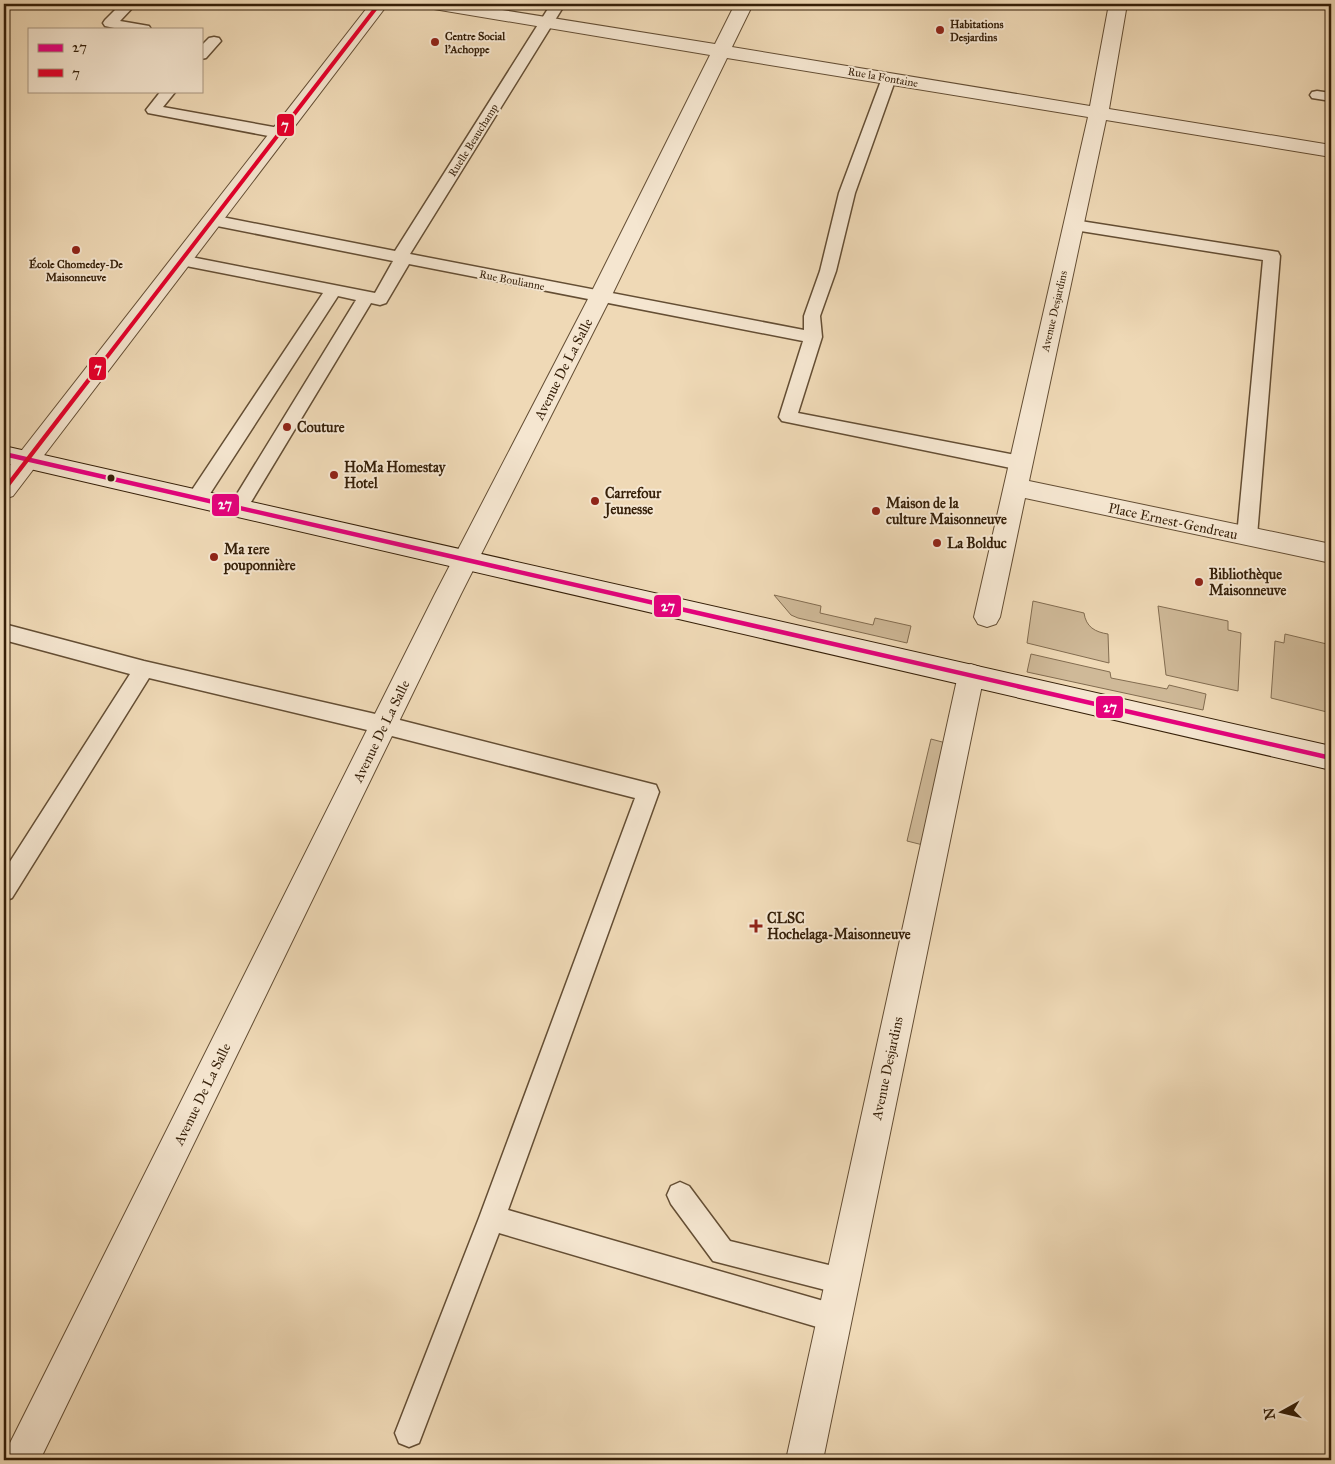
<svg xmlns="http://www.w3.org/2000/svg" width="1335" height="1464" font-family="'IM FELL Great Primer',serif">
<rect width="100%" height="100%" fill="#efd9b6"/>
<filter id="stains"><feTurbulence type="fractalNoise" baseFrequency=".004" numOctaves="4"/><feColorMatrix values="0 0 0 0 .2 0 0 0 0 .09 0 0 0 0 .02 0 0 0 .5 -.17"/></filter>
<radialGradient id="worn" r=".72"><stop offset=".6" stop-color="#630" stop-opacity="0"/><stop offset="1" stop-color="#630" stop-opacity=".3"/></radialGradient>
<!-- green -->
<path fill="#cfb998" stroke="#826c50" d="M774,595L821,606L820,613L873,625L875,618L911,626L907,643L798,618L791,615Z
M1033,601L1084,613C1086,627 1095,632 1108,634L1109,663L1027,643Z
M1158,606L1228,621V630L1241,633L1238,691L1166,675Z
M1285,634L1331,645V713L1271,698L1275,641L1284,643Z
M1031,654L1110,672L1111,678L1167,689L1169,685L1206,694L1203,710L1027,672Z
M931,739L946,743L923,845L907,841Z"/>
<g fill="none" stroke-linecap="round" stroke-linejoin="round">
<defs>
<path id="lane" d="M121,4H136L120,21L149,26L151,29H119L105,26L103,23L105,20Z
M551,4H565L410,254L804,330V316L820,271L839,193L882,78L884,75H894L896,78L855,193L836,271L820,316L822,337L798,413L1020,456L1027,458L1029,463L1027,468L1020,470L782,421L779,417L803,341L409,264L386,303L380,305L371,303L245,512L238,514L231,512L229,507L356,300L338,296L204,503L197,505L190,503L188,498L190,493L323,293L181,265L175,264L173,260L175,256L181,255L375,293L393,261L212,225L206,224L204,220L206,216L212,215L395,251Z
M214,37L219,38L221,41L206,58L201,59V46L209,38Z
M161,91H176L163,107L279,128L284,130L287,133L284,136L279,138L148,113L146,110Z
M1317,91L1331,93V101L1312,98L1310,95L1312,92Z
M1074,220L1272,251L1278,252L1280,256L1257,536L1254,541L1247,543L1240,541L1237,536L1263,260L1068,229L1066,225L1068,221Z
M4,624L144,661L384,716L656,785L659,792L508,1210L834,1304L844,1308L848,1318L844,1328L834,1332L499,1233L419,1443L409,1447L399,1443L395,1433L479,1218L635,798L384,734L149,678L12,898L4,901V871L130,674L4,640Z
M680,1182L689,1186L730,1241L841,1268L851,1271L854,1281L851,1291L841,1294L713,1261L671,1204L667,1195L671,1186Z"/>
<path id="street" d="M370,4H388L13,496L4,499V473Z
M425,4H465L715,44L735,4H753L732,47L1090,106L1109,4H1127L1109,109L1331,145V157L1106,120L1029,481L1331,544V563L1025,498L1000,617L996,624L987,627L978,624L974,617L1088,117L727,58L611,297L461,594L40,1460H4L8,1447L435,594L589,297L710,55L428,8Z
M971,664L980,667L984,675L823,1460H786L958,675L962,667Z"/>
<path id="secondary" d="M4,446L1331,746V770L4,463Z"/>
</defs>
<!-- lane casing -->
<use href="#lane" stroke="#644e34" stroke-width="3"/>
<!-- street casing -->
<use href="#street" stroke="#644e34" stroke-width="2"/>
<!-- secondary casing -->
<use href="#secondary" stroke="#351f08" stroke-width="2"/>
<!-- lane -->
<use href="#lane" fill="#f5e6d0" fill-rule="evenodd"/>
<!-- street -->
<use href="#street" fill="#f5e6d0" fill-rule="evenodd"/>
<!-- secondary -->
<use href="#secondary" fill="#f5e6d0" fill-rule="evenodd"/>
<defs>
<path id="bus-1" d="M4,454L1331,758"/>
<path id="bus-2-far1" d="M93,375L379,4"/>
<path id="bus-2" d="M4,490L94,373"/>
</defs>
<!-- bus-1 casing -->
<use href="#bus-1" stroke="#f5e6d0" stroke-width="8"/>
<!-- bus-2-far1 casing -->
<use href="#bus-2-far1" stroke="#f5e6d0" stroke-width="6"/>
<!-- bus-2 casing -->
<use href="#bus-2" stroke="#f5e6d0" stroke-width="8"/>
<!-- bus-1 -->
<use href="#bus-1" stroke="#e5007d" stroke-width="4.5"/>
<!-- bus-2-far1 -->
<use href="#bus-2-far1" stroke="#e4002b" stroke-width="4"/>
<!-- bus-2 -->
<use href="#bus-2" stroke="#e4002b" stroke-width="4.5"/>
</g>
<!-- markers -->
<g fill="#8f2418" stroke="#f5e6d0" stroke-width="2">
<circle cx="940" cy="30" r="5"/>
<circle cx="435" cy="42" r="5"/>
<circle cx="76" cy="250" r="5"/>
<circle cx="287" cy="427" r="5"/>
<circle cx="334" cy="475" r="5"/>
<circle cx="595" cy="501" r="5"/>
<circle cx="876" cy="511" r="5"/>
<circle cx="937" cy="543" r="5"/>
<circle cx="214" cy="557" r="5"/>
<circle cx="1199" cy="582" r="5"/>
<path d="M753.5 918.5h5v5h5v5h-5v5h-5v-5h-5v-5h5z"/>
</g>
<circle fill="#351f08" stroke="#f5e6d0" stroke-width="2" cx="111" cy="478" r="4.5"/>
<g text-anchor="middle" stroke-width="4" stroke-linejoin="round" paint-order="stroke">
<!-- far-poi labels -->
<g font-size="11" font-weight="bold" fill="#351f08" stroke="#f5e6d0" text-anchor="start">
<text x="950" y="28">Habitations<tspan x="950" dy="13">Desjardins</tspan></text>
<text x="445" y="40">Centre Social<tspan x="445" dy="13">l'Achoppe</tspan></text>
<text x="76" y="268" text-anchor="middle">École Chomedey-De<tspan x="76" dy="13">Maisonneuve</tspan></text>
</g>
<!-- far-street labels -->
<g font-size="11" fill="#351f08" stroke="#f5e6d0">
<text transform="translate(883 77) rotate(10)" y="4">Rue la Fontaine</text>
<text transform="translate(473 140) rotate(-58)" y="4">Ruelle Beauchamp</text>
<text transform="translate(512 280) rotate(11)" y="4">Rue Boulianne</text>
<text transform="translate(1054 311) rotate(-77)" y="4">Avenue Desjardins</text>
</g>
<!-- street labels -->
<g font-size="14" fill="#351f08" stroke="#f5e6d0">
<text transform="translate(563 369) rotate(-63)" y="5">Avenue De La Salle</text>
<text transform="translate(1173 521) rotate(12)" y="5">Place Ernest-Gendreau</text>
<text transform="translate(381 731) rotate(-64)" y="5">Avenue De La Salle</text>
<text transform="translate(887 1068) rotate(-78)" y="5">Avenue Desjardins</text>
<text transform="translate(202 1094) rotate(-64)" y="5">Avenue De La Salle</text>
</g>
<!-- poi labels -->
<g font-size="14" font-weight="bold" fill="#351f08" stroke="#f5e6d0" text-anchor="start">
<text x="297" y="432">Couture</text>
<text x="344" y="472">HoMa Homestay<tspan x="344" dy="16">Hotel</tspan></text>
<text x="605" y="498">Carrefour<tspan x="605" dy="16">Jeunesse</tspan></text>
<text x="886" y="508">Maison de la<tspan x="886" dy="16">culture Maisonneuve</tspan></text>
<text x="947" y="548">La Bolduc</text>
<text x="224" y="554">Ma 1ere<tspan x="224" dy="16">pouponnière</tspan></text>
<text x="1209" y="579">Bibliothèque<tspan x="1209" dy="16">Maisonneuve</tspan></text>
<text x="767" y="923">CLSC<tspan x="767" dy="16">Hochelaga-Maisonneuve</tspan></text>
</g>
</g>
<g stroke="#f5e6d0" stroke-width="2">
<rect x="276" y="113" width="19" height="24" rx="5" fill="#e4002b"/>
<rect x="88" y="356" width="19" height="25" rx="5" fill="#e4002b"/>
<rect x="211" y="493" width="29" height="24" rx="5" fill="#e5007d"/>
<rect x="653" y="594" width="29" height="24" rx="5" fill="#e5007d"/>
<rect x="1095" y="695" width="29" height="24" rx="5" fill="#e5007d"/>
</g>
<g font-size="14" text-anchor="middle" font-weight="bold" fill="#fff">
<text x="285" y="130">7</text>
<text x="98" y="373">7</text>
<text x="225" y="509">27</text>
<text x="668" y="611">27</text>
<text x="1110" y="712">27</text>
</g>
<!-- margin -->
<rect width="1335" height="1464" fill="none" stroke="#efd9b6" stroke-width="20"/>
<rect x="5" y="5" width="1325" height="1454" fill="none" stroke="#351f08" stroke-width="2.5"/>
<rect x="10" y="10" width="1315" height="1444" fill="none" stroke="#351f08"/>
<!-- legend -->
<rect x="28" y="28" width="175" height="65" fill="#f5e6d0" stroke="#a89680"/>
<rect x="38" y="44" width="25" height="8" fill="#e5007d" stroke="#a89680"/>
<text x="72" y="52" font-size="15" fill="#351f08">27</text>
<rect x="38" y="69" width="25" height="8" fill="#e4002b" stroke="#a89680"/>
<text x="72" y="78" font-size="15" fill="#351f08">7</text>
<!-- north arrow -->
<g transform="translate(1282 1412) rotate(262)" stroke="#f5e6d0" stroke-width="4" paint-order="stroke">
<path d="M0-4L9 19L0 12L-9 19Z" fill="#351f08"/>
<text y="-8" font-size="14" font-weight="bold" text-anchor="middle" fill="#351f08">N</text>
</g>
<rect width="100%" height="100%" filter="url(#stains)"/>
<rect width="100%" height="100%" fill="url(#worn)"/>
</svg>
